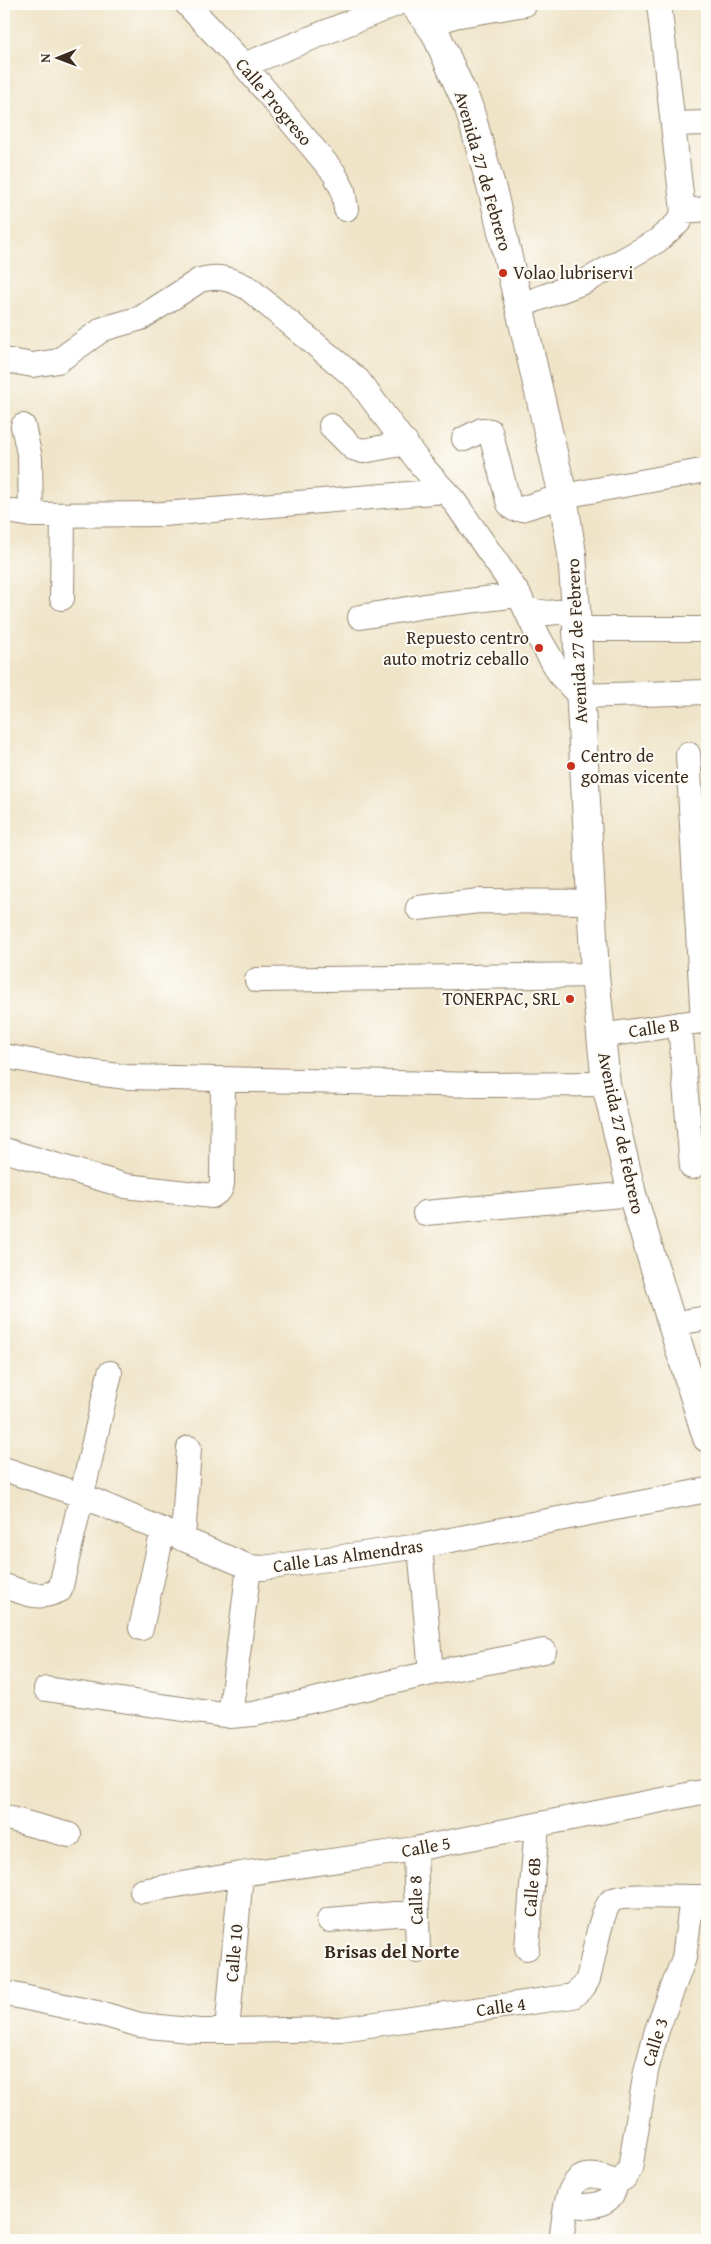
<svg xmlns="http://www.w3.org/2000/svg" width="711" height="2244" font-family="'Gentium Book Plus',serif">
<rect width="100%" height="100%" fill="#fdfcf7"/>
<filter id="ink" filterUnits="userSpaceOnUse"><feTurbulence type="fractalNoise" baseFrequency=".02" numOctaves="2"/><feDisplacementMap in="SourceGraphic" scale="10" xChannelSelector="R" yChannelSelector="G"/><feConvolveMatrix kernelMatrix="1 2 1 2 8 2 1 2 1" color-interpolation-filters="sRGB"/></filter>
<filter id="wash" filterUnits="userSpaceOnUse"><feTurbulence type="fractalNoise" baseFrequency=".0096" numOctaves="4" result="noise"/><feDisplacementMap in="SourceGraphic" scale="20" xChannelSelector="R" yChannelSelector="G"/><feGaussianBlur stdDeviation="1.12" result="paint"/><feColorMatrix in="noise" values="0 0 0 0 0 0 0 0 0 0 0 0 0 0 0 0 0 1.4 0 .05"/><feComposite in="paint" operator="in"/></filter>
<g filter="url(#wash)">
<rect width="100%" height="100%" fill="#efe4c8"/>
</g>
<g filter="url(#ink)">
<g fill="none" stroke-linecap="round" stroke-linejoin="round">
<defs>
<path id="minor" d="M187,4L244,65L334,173L343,190L346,209
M430,25L454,16L525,4
M244,65L396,4
M673,124L707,123
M683,211L707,209
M519,306L586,281L657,241L680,221L683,211L659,4
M4,360L33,365L58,361L103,329L141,318L200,280C218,275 231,279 248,288L358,380L421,465L454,501L519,595L539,638L561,676L580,696L707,692
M23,426L30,458L31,515
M331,426L353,448L363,451L406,443
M464,439L482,430L490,431L509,504L514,509H521L563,496L707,470
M4,510L31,515L163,514L445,491
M62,598L63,515
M527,610L548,613L576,610
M360,617L425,606L519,595
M577,629H707
M688,754L703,1022
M418,908L479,901L593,902
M257,980L595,975
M680,1024L692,1167
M600,1036L695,1022
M4,1056L95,1073L127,1077L481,1085L606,1084
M4,1150L126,1186L212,1196L220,1190L222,1184L223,1081
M425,1213L632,1194
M671,1324L707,1318
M4,1469L83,1496L249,1567L263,1568L420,1546L707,1490
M183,1539L189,1448
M420,1546L431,1673
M4,1586C27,1593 37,1601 60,1590L110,1373
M141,1628L163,1530
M46,1689L230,1716L254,1714L431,1673L544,1651
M230,1716L249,1567
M4,1817L69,1835
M415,1849L418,1951
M142,1891L241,1874L415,1849L707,1791
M329,1920L417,1912
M527,1948L537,1825
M4,1993L106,2015L140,2025L199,2031H227L341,2029L573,1996L584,1986L588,1979C593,1962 600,1912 611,1901C621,1893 690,1898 707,1897
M227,2031L241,1874
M567,2204C580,2207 604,2208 612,2194C614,2191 615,2186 616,2183L624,2178L630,2169L646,2071L657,2030L684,1958L692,1898
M561,2240C567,2204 565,2157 616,2183"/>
<path id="major" d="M414,4L435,32L469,108L494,197L563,496L572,554L576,610L595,975L606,1084L632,1194L707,1438"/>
</defs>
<!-- minor casing -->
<use href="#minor" stroke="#958773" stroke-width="26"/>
<!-- major casing -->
<use href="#major" stroke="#958773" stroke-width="30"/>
<!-- minor -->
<use href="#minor" stroke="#fff" stroke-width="24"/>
<!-- major -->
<use href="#major" stroke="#fff" stroke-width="28"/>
</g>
</g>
<!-- markers -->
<g fill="#c8321e" stroke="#fdfcf7" stroke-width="2">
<circle cx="503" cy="273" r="5"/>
<circle cx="539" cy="648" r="5"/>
<circle cx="571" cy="766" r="5"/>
<circle cx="570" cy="999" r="5"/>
</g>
<g text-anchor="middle" stroke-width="4" stroke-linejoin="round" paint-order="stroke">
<!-- street labels -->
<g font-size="18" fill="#3b2a1e" stroke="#fdfcf7">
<text transform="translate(274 102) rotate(50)" y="6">Calle Progreso</text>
<text transform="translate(483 171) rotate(74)" y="6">Avenida 27 de Febrero</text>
<text transform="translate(577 641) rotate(-93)" y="6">Avenida 27 de Febrero</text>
<text transform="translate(654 1028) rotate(-8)" y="6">Calle B</text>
<text transform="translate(621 1133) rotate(78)" y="6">Avenida 27 de Febrero</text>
<text transform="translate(348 1556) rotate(-8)" y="6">Calle Las Almendras</text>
<text transform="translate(426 1847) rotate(-10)" y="6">Calle 5</text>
<text transform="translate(532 1887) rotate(-85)" y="6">Calle 6B</text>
<text transform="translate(416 1900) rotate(-92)" y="6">Calle 8</text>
<text transform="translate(234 1953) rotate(-85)" y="6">Calle 10</text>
<text transform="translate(501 2007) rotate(-8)" y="6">Calle 4</text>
<text transform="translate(655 2042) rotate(-73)" y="6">Calle 3</text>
</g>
<!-- poi labels -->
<g font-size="18" fill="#3b2a1e" stroke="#fdfcf7" text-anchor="start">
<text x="513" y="279">Volao lubriservi</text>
<text x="529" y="644" text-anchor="end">Repuesto centro<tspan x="529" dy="21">auto motriz ceballo</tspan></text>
<text x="581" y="762">Centro de<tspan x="581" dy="21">gomas vicente</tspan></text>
<text x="560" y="1005" text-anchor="end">TONERPAC, SRL</text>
</g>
<!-- neighbourhood labels -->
<g font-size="19" font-weight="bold" fill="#3b2a1e" stroke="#fdfcf7">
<text x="392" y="1958">Brisas del Norte</text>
</g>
</g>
<!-- margin -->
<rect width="711" height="2244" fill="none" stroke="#fdfcf7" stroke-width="20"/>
<!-- north arrow -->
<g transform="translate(58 58) rotate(269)" stroke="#fdfcf7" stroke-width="4" paint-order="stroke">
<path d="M0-4L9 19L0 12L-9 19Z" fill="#3b2a1e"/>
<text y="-8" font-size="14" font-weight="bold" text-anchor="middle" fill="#3b2a1e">N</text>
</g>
</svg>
